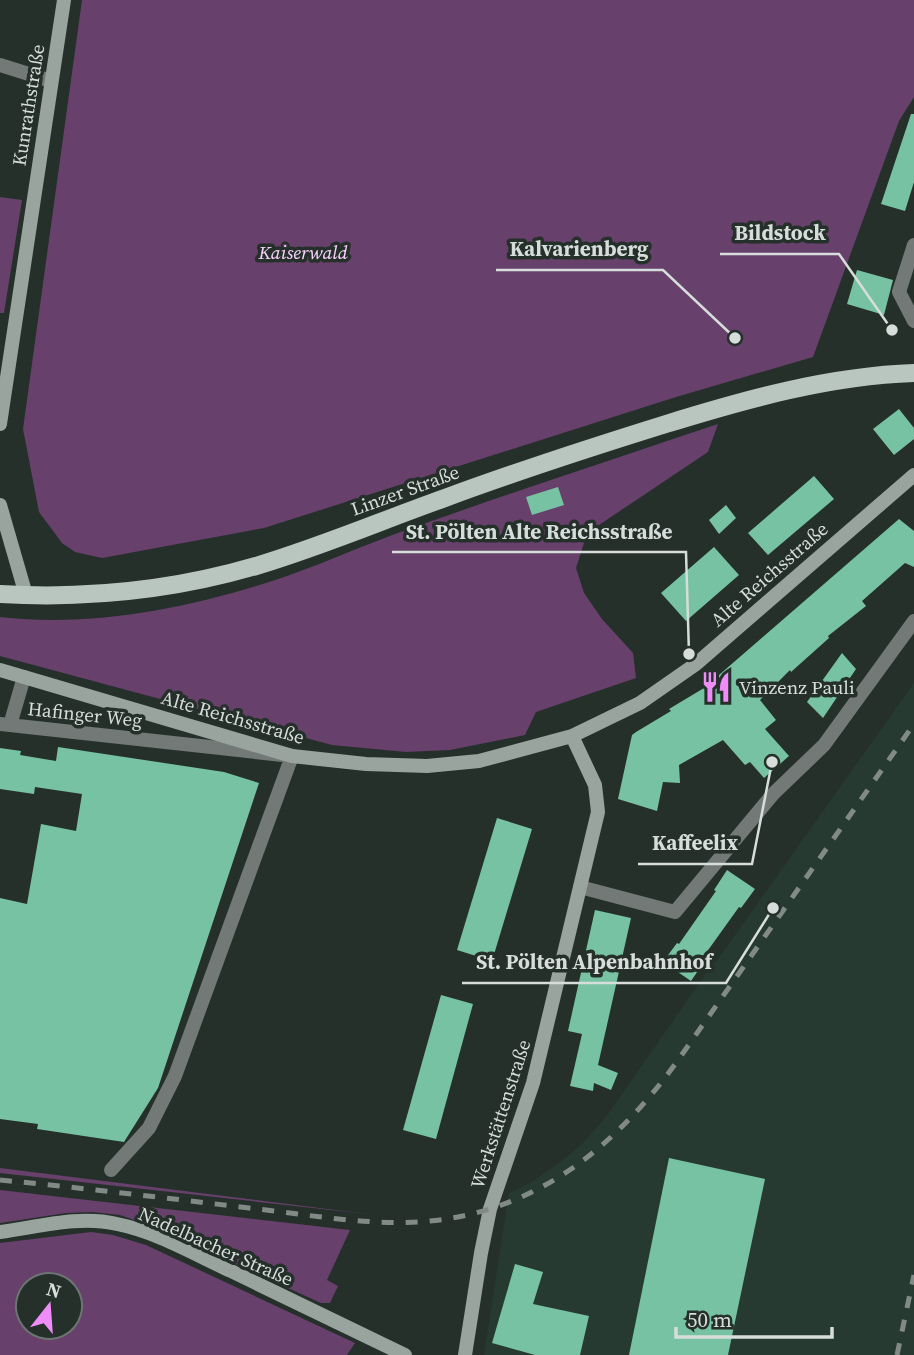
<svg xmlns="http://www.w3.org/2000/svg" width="914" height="1355" font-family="'Source Serif 4',serif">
<rect width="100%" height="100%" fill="#25302b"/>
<!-- built -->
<path fill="#273a31" d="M914,683V1355H484L509,1193L532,1182L563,1160L584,1142L606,1117L714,962H716Z"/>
<!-- green -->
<path fill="#67406b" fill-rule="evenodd" d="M82,0H914V97L899,121L813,357L676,397L264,528L102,558L75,552L62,543L39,512L23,429Z
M0,197L22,200L4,313H0Z
M718,424L708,452L599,525L584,543L576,568L584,593L602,619L633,653L636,678L536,712L525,735L450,750L406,752L332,745L0,656V617C96,628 196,607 287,576C327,562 366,544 406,530C510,493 614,459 718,424Z
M0,1168L367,1214L0,1173Z
M0,1190L350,1230L327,1280L338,1286L330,1303H321L154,1227L120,1215L92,1212L66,1213L0,1223Z
M91,1232L113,1235L146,1245L355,1343L347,1355H0V1243ZM28,1285H70V1327H28Z"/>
<!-- building -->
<path fill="#77c2a3" d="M911,114H914V182L905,211L881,204Z
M857,270L893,280L884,315L847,304Z
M899,409L914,428V439L894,455L873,429Z
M814,476L834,499L768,555L748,533Z
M558,487L564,505L532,515L526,497Z
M726,505L736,518L719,534L709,520Z
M899,519L914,531V567L905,563L862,601L866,606L828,636L829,638L791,672L790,670L760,700L776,720L765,729L789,756L764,778L750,762L745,765L723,740L679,765L680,783L663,782L657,811L618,799L632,735L636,732L671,711L669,709L704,688Z
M714,547L739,575L686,621L661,593Z
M842,653L856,669L823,718L807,702Z
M58,747L224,772L259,783L158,1088L124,1142L37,1129L38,1124L0,1119V898L27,904L41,824L76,831L82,794L35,787L34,794L0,789V748L21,751L20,755L56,761Z
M497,818L532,829L492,961L457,950Z
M727,870L755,889L741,908L739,907L701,960L704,962L691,981L663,962L677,943L679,944L716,891L714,890Z
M595,910L631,918L598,1065L618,1073L611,1090L594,1083L593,1091L570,1086L582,1034L568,1031Z
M441,995L473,1004L436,1139L403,1130Z
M669,1158L765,1179L728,1355H629Z
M515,1264L543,1272L533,1304L589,1316L580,1355H535L492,1343Z"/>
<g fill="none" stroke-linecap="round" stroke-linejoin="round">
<!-- street -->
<path stroke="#737976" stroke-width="14" d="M0,65L51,81
M914,245L899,292L914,321
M0,724L292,756L175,1076L149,1128L111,1170
M10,725L24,677
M580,887L675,912L773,794L824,745L914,621"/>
<!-- secondary -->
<path stroke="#9aa49f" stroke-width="14" d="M0,424L64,0
M0,505L26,595
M0,670L292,756L366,764L427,766L479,761L572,736L640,703L696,664L914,475
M0,1232C39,1227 78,1215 117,1224C157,1232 194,1254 231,1271C289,1299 347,1327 405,1355
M465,1355L481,1253L490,1209L533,1083L598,812L595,785L572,736"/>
<!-- primary -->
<path stroke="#b9c5bf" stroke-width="18" d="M0,594C86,599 174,590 256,566C320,547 383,520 445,498C518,471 592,447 666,424C747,399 829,376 914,373"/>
<!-- rail -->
<path stroke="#818a86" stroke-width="5" stroke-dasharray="12 12" stroke-linecap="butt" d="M0,1180C83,1188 166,1198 249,1208C304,1214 362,1225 418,1222C531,1215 612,1151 676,1063L914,724
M897,1355L914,1275"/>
</g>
<!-- icons -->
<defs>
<symbol id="restaurant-bare" viewBox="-9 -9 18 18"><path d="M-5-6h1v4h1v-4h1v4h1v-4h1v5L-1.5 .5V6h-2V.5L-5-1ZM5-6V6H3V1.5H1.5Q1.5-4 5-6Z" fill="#ee8cf8" stroke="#25302b" stroke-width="2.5" paint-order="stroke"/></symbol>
</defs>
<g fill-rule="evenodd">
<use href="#restaurant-bare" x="694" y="665" width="44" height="44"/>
</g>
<g text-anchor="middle" stroke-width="7" stroke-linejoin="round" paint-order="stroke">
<!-- street labels -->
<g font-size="19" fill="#d6ddda" stroke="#25302b">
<text transform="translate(28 105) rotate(-81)" y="7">Kunrathstraße</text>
<text transform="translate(405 490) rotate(-20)" y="7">Linzer Straße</text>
<text transform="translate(769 574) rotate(-41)" y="7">Alte Reichsstraße</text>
<text transform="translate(85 714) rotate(6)" y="7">Hafinger Weg</text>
<text transform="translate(233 717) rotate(16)" y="7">Alte Reichsstraße</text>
<text transform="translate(500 1114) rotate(-72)" y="7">Werkstättenstraße</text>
<text transform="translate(216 1246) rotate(24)" y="7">Nadelbacher Straße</text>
</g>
<!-- park labels -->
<g font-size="19" font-style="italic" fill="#fad3fd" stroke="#25302b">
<text x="303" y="259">Kaiserwald</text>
</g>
<!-- poi labels -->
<g font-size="19" fill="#d6ddda" stroke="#25302b" text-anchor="start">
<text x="739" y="694">Vinzenz Pauli</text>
</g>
</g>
<!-- callouts -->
<path fill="none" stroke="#d6ddda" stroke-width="2.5" d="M892 330L839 254H720M735 338L663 270H496M689 654L686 552H392M772 762L752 864H638M773 908L726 983H462"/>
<g fill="#d6ddda" stroke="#25302b" stroke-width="2.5">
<circle cx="892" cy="330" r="7"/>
<circle cx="735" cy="338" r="7"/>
<circle cx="689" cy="654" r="7"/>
<circle cx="772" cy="762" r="7"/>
<circle cx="773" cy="908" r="7"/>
</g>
<g font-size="21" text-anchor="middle" font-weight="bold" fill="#d6ddda" stroke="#25302b" stroke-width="7" stroke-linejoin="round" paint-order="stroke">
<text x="780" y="240">Bildstock</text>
<text x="579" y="256">Kalvarienberg</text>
<text x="539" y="539">St. Pölten Alte Reichsstraße</text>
<text x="695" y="850">Kaffeelix</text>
<text x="594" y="969">St. Pölten Alpenbahnhof</text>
</g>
<!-- north arrow -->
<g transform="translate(49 1306) rotate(17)"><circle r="33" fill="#25302b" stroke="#6c7571" stroke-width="2"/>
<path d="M0-5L12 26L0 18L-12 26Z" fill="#ee8cf8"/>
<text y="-10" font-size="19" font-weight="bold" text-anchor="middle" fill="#d6ddda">N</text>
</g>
<!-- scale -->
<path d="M676 1327v10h156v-10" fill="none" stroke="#d6ddda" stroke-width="3.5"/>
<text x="687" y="1327" font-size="21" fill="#d6ddda" stroke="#25302b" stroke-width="5" paint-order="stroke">50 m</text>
</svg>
